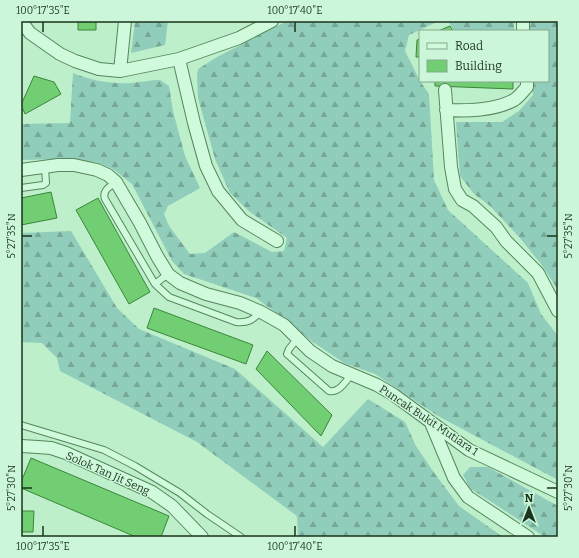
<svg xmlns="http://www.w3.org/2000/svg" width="579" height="558" font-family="Bitter,serif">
<defs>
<pattern id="forest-firs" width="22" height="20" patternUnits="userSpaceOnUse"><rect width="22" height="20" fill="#91cdbb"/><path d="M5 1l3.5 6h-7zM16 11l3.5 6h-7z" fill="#76a797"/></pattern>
</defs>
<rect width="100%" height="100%" fill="#bdefcb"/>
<!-- forest -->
<path fill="url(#forest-firs)" d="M135,21H168L165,45L131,53Z
M287,21H439L409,35L405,51L420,81L429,94L434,180L448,210L528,283L541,314L558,336V480L438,416L375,374L344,363L310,340L287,321L256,298L184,274L172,261L132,184L113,169L96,162L60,159L21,160V124L70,123L73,73C92,81 111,84 132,83C141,82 151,80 160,80L169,86L173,111L185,156L200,188L168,206L164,214L169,226L190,254L205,253L234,232L272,252L284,251L287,238L250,212L230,193L215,159L198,98L197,76L198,69L217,57Z
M448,21H514V31H454Z
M531,21H558V290L541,264L520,238L490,206L474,194L460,176L456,122H502L519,111L533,95L532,81H548V31H529Z
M71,231L117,308L139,329L235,369L323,447L368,399L405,422L416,446L435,474L459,506L503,537H298L297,516L197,442L60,371L57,358L42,343L21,342V233Z
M470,467H488L558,506V537H545L493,503L471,489L463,475Z"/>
<!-- building -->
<path fill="#71ce72" stroke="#3c863b" d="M78,21H96V30H78Z
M450,26L453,31H438Z
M420,39V57H416L417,40Z
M34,76L54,82L61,94L25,114L21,105Z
M435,81H513V89L435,86Z
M51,192L57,218L21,225V198Z
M98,198L150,292L129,304L76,210Z
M154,308L253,345L246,364L147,328Z
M267,351L332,415L321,436L256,369Z
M31,458L169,516L161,537H136L21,488V482Z
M21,511H34L33,532H21Z"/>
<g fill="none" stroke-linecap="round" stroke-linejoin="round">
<defs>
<path id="lane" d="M116,182C109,187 102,191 105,199L155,284L169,297L236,322C249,323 252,320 261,312
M21,188L43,185L46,183L45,167
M155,284L168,274
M298,338L289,349L287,354L329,391C339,393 345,382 351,375
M21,425L104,450L135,466L180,493L207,514L241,537"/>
<path id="street" d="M21,21L30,33L60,54L75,61L99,69L120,71L179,59L239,38L272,21
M523,31V21
M179,59L194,123L206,166L218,191L242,220L277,241
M120,71L125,21
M445,90L451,167L455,189L462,200L473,206L496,227L506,241L538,273L558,311
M446,110C467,111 494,111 514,100C519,97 523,91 527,87V81
M21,170L58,165H74L97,170L108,175L116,182L140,223L157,256L168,274L180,283L206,294L240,303L261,312L284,325L310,351L332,366L377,385L394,395L469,450L558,492
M431,423L454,478L468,497L528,537
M21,446L38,447L51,448L66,453L152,492L172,506L202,537"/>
</defs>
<!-- lane casing -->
<use href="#lane" stroke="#56875c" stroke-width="8"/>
<!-- street casing -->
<use href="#street" stroke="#56875c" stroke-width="14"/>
<!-- lane -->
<use href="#lane" stroke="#d0fadc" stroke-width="6"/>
<!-- street -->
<use href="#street" stroke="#d0fadc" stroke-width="12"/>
</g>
<!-- ticks -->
<path fill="none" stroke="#1b351d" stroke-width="1.5" d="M43,22V32M295,22V32M22,236H32M547,236H557M22,488H32M547,488H557M43,526V536M295,526V536"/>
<g text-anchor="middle" stroke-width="3" stroke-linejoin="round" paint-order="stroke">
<!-- street labels -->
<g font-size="11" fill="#1b351d" stroke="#ccf6d9">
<text transform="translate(429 420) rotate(34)" y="4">Puncak Bukit Mutiara 1</text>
<text transform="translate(108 473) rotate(24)" y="4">Solok Tan Jit Seng</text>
</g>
</g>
<!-- border -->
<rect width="579" height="558" fill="none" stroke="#ccf6d9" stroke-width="44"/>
<!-- legend -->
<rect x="419" y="30" width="130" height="52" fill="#ccf6d9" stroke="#85a98e"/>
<rect x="427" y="43" width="20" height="6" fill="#d0fadc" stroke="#85a98e"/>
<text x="455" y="50" font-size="12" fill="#1b351d">Road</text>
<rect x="427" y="60" width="20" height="12" fill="#71ce72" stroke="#85a98e"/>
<text x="455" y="70" font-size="12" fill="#1b351d">Building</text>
<!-- north arrow -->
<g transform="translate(529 508)" stroke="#ccf6d9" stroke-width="3" paint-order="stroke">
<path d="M0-3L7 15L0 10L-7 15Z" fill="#1b351d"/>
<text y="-6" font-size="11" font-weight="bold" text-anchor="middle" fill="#1b351d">N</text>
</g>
<rect x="22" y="22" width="535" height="514" fill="none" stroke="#1b351d" stroke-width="1.5"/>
<g font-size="10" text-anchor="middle" fill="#1b351d">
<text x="43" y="14">100°17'35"E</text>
<text x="295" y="14">100°17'40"E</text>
<text transform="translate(11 236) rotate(-90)" y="4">5°27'35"N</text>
<text transform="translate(568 236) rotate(-90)" y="4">5°27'35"N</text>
<text transform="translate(11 488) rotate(-90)" y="4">5°27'30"N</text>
<text transform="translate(568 488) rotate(-90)" y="4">5°27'30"N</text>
<text x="43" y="550">100°17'35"E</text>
<text x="295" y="550">100°17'40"E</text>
</g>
</svg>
